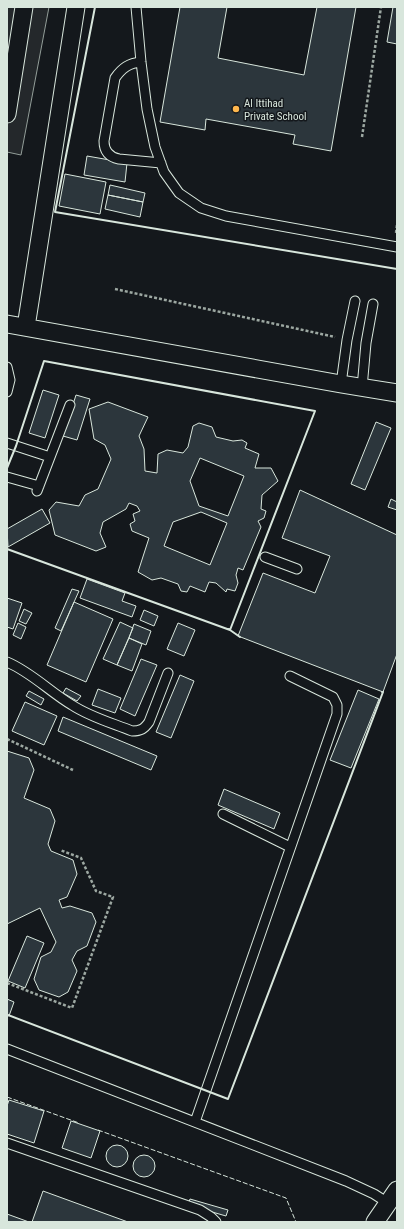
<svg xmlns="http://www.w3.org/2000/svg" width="404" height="1229" font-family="'Roboto Condensed',sans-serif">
<rect width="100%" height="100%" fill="#14181c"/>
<!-- parking -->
<path fill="#24282b" stroke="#939e99" d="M7,7H49L21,155L7,152Z"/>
<!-- building -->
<path fill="#2c363c" stroke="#d8e6dc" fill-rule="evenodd" d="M180,7H227L218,58L304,75L317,7H356L331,151L293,144L295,135L206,119L205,130L160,122Z
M393,7H397V44L387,42Z
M87,156L127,163L125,182L84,175Z
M65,174L106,182L100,214L59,206Z
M110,185L145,193L143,202L108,195Z
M108,195L143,202L140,217L105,209Z
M43,390L59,395L45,438L29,433Z
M76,395L90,399L77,440L63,436Z
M108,402L148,417L139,436L144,449L145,471L157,473L158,454L167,450L183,453L188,447L193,426L199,423L212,427L216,437L233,441L242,440L247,443L245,448L259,454L255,468H271L278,481L262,495L261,509L266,511L264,518L258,521L261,527L243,570L238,568L236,575L238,583L235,591L227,589L226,592L216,583L209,582L205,592L190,586L187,592L181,591L178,584L161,578L152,580L138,572L149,538L132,531L130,524L135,521L133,514L140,511L137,506L129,503L126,509L103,522L100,533L106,547L96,551L55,535L49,510L56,502L79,506L85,495L98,489L111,459L105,445L94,439L89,409ZM200,458L244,476L228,516L199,506L190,481ZM201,512L227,523L210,565L164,546L173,522Z
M376,422L391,428L365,490L351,484Z
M300,490L397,535V654L383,692L238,636L263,573L315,593L330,556L282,538Z
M391,499L397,502V510L388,507Z
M42,509L50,523L8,547L7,529Z
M87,579L125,593L122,601L136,606L132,617L80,598Z
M72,589L79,591L61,631L55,628Z
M7,598L22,603L13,629L7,627Z
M74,602L113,619L86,682L47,665Z
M24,609L32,613L26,624L19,621Z
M144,610L158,616L154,626L140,620Z
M120,622L133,628L117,665L103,659Z
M18,623L26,627L21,639L13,635Z
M178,623L195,630L184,656L167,649Z
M134,624L151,631L146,645L129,638Z
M129,638L142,644L132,671L117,665Z
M141,659L157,665L135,716L120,709Z
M180,675L194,681L171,738L156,732Z
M66,688L81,696L77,701L63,693Z
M98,689L121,698L115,713L92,705Z
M358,690L379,699L351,768L330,760Z
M29,691L44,699L41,705L26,696Z
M25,702L57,716L44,745L12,731Z
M63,717L157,756L151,770L58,731Z
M7,751L29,758L34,770L24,798L50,809L55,821L48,844L51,851L73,860L77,874L67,897L59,900L62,908L70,906L92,913L96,922L87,946L77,951L72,960L77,971L68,992L59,997L39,990L34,979L41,957L51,952L56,942L40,908L7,924Z
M224,789L280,813L274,829L218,805Z
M27,936L44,943L25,988L8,981Z
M7,999L14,1002L9,1016L7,1015Z
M9,1100L44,1111L34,1143L7,1134V1106Z
M71,1121L100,1131L91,1158L62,1148Z
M106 1156a11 11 0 1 1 22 0a11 11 0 1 1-22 0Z
M133 1166a11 11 0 1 1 22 0a11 11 0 1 1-22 0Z
M43,1191L128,1222H32Z
M190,1199L228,1210L226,1216L188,1205Z
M7,1214L29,1222H7Z"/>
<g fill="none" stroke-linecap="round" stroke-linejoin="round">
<defs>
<path id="lane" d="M136,7L141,62L147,109L155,147L164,172L179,193L201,208L226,216L397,247
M141,62C129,63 122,68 115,78L104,141C104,151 109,157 119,159L161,163
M7,367L10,380L7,392
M341,384L347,340L355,301
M362,388L366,343L373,304
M7,443L50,457
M7,477L39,486
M37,491L70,405
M265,557L297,569
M7,662C31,672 50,692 72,705C90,717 112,723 132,731C141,731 144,729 149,722L168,673
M223,814L290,847
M7,1049L346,1181L374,1194L388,1203
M195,1122L337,714V705L333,697L290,676
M7,1143L200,1210L211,1217L216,1222"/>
<path id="street" d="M7,114L24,7
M7,324L341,384L397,393
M26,327L76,7
M375,1222L397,1190"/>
</defs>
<!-- lane casing -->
<use href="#lane" stroke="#d8e6dc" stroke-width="11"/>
<!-- street casing -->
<use href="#street" stroke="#d8e6dc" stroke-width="19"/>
<!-- path -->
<path stroke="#9da8a2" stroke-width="2.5" stroke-dasharray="3 2" stroke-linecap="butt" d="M362,137L381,7
M396,233L397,225
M115,289L335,337
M7,739L73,770
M7,983L72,1008L113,897L96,891L81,858L60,850"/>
<!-- lane -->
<use href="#lane" stroke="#14181c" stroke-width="9"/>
<!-- street -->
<use href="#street" stroke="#14181c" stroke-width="17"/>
<!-- fence -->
<path stroke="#d8e6dc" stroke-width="1" stroke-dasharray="5 2" stroke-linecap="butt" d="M7,1097L79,1123
M98,1130L286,1198L296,1222"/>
<!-- wall -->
<path stroke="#d8e6dc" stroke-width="2" d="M95,7L55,212L397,269
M7,468L16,446L44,361L315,411L230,630L229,629
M7,549L230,630L240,637
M8,1015L228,1099L383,692H382"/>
</g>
<!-- markers -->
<circle fill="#ffb74d" stroke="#14181c" stroke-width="1.5" cx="236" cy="109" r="4"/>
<g text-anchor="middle" stroke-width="3" stroke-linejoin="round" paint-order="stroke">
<!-- poi labels -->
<g font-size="11" fill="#d8e6dc" stroke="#14181c" text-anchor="start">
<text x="244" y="107">Al Ittihad<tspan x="244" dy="13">Private School</tspan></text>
</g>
</g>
<!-- border -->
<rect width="404" height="1229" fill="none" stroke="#d8e6dc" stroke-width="16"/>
</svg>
